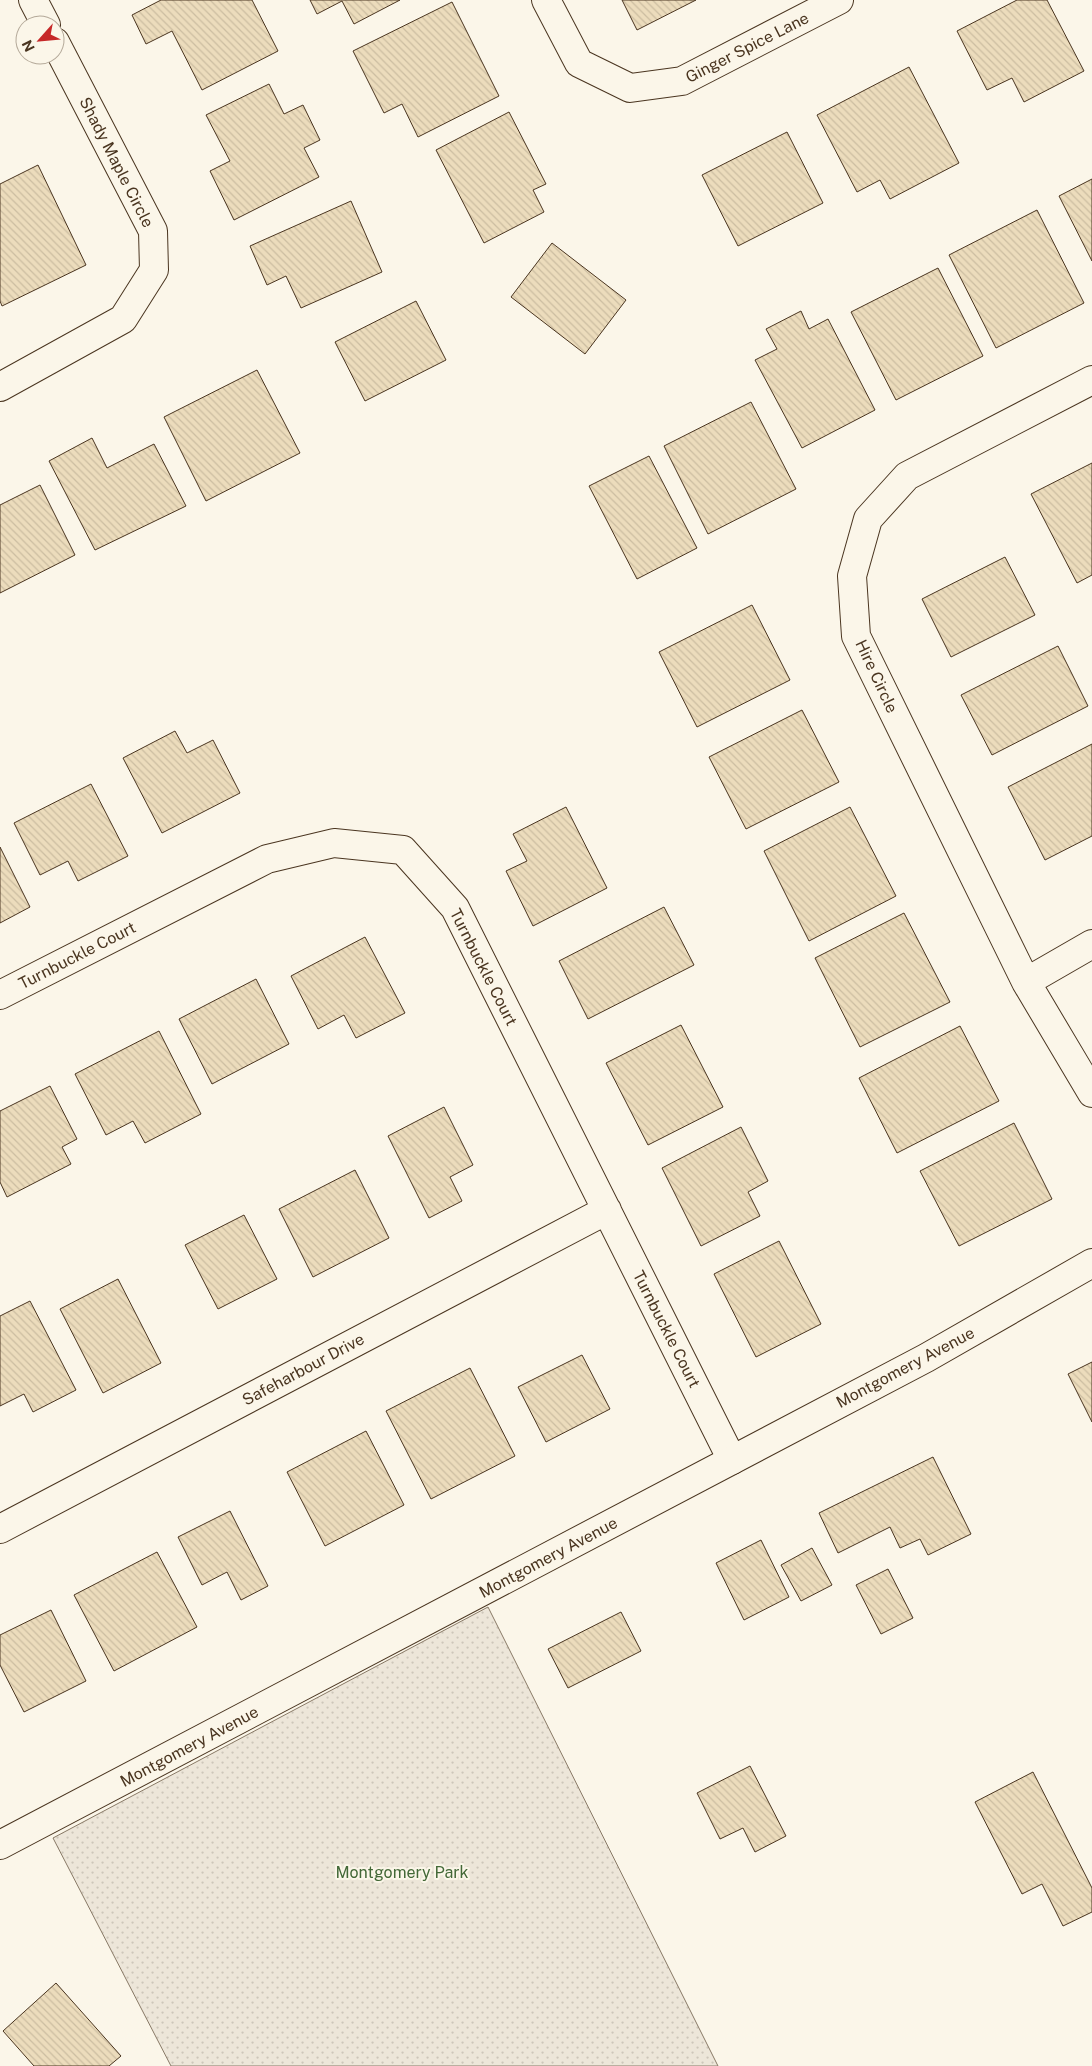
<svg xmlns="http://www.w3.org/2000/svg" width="1092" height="2066" font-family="'Public Sans',sans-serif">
<defs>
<pattern id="grass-dots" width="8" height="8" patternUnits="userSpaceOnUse" patternTransform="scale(1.25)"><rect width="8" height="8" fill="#ede6d9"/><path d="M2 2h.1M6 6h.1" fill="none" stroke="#cdc6ba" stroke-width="1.8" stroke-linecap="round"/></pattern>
<pattern id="building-back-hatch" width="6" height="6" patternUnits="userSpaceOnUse" patternTransform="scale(1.25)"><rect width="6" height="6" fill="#ecdcbc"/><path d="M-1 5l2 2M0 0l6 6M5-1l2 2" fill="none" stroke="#ccbda1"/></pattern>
</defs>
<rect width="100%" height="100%" fill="#fbf6e9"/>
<!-- grass -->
<path fill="url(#grass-dots)" stroke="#887966" d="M488,1607L718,2066H171L53,1838Z"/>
<!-- building -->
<path fill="url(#building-back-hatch)" stroke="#4a3520" d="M161,0H252L278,51L202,90L172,31L146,44L132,15Z
M310,0H400L354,24L342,1L317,14Z
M622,0H696L637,30Z
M1017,0H1047L1084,71L1024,102L1012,78L987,90L957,31Z
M452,2L499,96L418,137L402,104L384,113L353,51Z
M909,67L959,163L890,199L880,180L857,192L817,115Z
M269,84L284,114L303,105L320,140L304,148L319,177L234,220L210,171L230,161L206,115Z
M509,112L546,184L533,190L544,212L484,243L436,150Z
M787,132L823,203L738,246L702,175Z
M38,165L86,265L2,306L0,301V184Z
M1092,179V261L1059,196Z
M351,201L382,272L301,308L286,276L267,285L250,246Z
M1037,210L1084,303L996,348L949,255Z
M552,243L626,300L585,354L511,297Z
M938,268L983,356L896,400L851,312Z
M416,301L446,360L365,401L335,342Z
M801,311L809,329L828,319L875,410L802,448L755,360L777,349L766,329Z
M257,370L300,453L206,501L164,417Z
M751,402L796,489L708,534L664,446Z
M92,438L107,468L154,444L186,506L95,550L49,461Z
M649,456L697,548L637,579L589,486Z
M1092,463V575L1077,583L1031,494Z
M40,485L75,555L0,593V505Z
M1005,557L1035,615L951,657L922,599Z
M752,605L790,680L697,727L659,652Z
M1058,646L1088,706L992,755L961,695Z
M802,710L839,782L746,829L709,757Z
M175,731L187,753L213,740L240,793L162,833L123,758Z
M1092,744V836L1045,860L1008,787Z
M91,784L128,856L78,881L68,861L40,875L14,823Z
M566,807L607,888L533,926L506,871L527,861L513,834Z
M850,807L896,896L809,941L764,851Z
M0,847L30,907L0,923Z
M664,907L694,965L588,1019L559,961Z
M904,913L950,1002L860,1047L815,958Z
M365,937L405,1013L356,1038L344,1015L318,1029L291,976Z
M256,979L289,1044L212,1084L179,1019Z
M681,1025L723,1107L648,1145L606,1063Z
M960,1026L999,1101L897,1153L859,1078Z
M159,1031L201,1114L145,1143L133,1121L106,1135L75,1074Z
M50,1086L77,1139L62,1147L71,1164L7,1197L0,1182V1111Z
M444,1107L473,1165L450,1177L462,1201L429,1218L388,1136Z
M1014,1123L1052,1199L959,1246L920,1171Z
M741,1127L768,1181L748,1192L760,1216L701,1246L662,1168Z
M355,1170L389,1238L313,1277L279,1209Z
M244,1215L277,1279L218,1309L185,1245Z
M779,1241L821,1324L756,1357L714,1274Z
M118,1279L161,1363L103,1393L60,1309Z
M30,1301L76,1390L33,1412L24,1394L0,1406V1316Z
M582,1355L610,1409L546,1442L518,1387Z
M1092,1362V1422L1068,1374Z
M470,1368L515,1456L431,1499L386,1411Z
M366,1431L404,1505L325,1546L287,1472Z
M933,1457L971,1534L928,1555L920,1539L900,1548L890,1527L838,1553L819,1513Z
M230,1511L268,1586L241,1600L227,1572L202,1585L178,1537Z
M761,1540L789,1597L744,1620L716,1563Z
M812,1548L832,1585L801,1601L781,1565Z
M157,1552L197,1627L114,1671L74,1595Z
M888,1569L913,1618L881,1634L856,1585Z
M51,1610L86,1681L24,1712L0,1665V1635Z
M621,1612L641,1651L568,1688L548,1649Z
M750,1766L786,1836L755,1852L743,1828L720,1839L697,1793Z
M1033,1772L1092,1888V1912L1063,1926L1042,1884L1022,1894L975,1802Z
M56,1983L121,2056L109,2066H34L3,2031Z"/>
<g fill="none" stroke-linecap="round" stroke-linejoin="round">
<defs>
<path id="minor" d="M33,0L46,25
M546,0L579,63L630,88L682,81L839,0
M1092,380L907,476L868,519L852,576L856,636L1026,982L1092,1093
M0,387L123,319L154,270L153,231L55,42
M1026,982L1092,944
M0,995L267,859L334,843L403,850L455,908L732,1460
M0,1529L607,1210"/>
<path id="tertiary" d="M0,1845L926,1358L1092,1263"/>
</defs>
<!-- minor casing -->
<use href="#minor" stroke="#4a3520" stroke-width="30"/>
<!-- tertiary casing -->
<use href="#tertiary" stroke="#4a3520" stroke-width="30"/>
<!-- minor -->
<use href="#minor" stroke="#fbf6e9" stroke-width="28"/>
<!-- tertiary -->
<use href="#tertiary" stroke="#fbf6e9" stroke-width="28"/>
</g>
<g text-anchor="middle" stroke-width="4" stroke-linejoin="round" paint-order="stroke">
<!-- street labels -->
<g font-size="16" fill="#4a3520" stroke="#fbf6e9">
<text transform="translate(747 47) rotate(-27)" y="6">Ginger Spice Lane</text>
<text transform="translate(117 162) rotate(63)" y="6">Shady Maple Circle</text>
<text transform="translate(877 676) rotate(65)" y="6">Hire Circle</text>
<text transform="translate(77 955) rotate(-27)" y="6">Turnbuckle Court</text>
<text transform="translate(484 967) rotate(63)" y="6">Turnbuckle Court</text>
<text transform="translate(667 1329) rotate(63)" y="6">Turnbuckle Court</text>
<text transform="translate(905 1367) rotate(-28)" y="6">Montgomery Avenue</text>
<text transform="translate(303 1369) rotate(-28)" y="6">Safeharbour Drive</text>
<text transform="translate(548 1557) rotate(-28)" y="6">Montgomery Avenue</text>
<text transform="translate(189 1746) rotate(-28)" y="6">Montgomery Avenue</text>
</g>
<!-- park labels -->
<g font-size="16" fill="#436837" stroke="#fbf6e9">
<text x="402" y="1878">Montgomery Park</text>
</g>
</g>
<!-- north arrow -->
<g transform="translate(40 40) rotate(243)"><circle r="24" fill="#fbf6e9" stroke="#b4a999"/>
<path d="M0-4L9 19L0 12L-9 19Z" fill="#c62828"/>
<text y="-8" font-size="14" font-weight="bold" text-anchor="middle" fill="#4a3520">N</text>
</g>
</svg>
